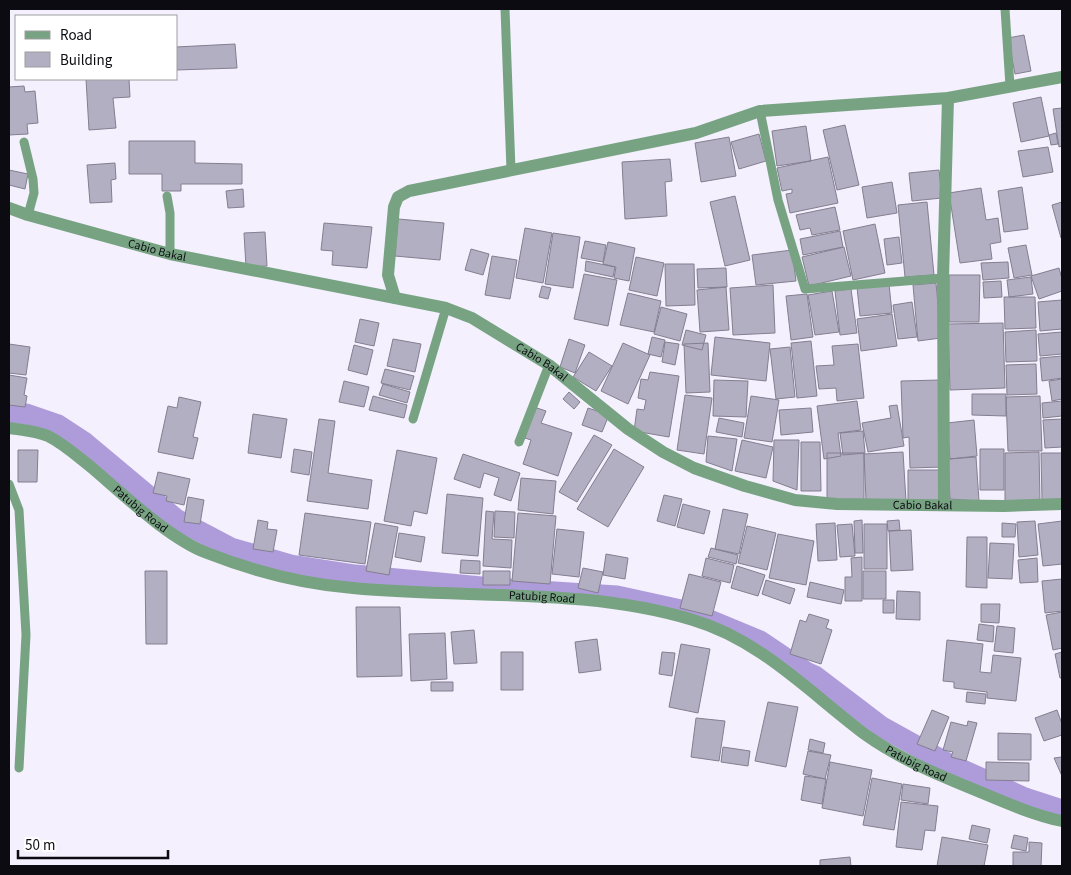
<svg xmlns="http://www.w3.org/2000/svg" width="1071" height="875" font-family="'Source Sans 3',sans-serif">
<rect width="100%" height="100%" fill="#f4f0fd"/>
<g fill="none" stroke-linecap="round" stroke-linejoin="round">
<!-- canal -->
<path stroke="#ae9cda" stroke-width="21" d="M9,412L26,414L58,425L84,442L176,519L231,548L291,565L355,575L492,588L617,596L690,612L760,641L806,672L815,676L882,727L947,763L1025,798L1062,810"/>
</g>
<!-- building -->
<path fill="#b3afc2" stroke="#837e90" d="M1024,35L1031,71L1015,74L1008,38Z
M235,44L237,68L176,70V47Z
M86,79H129L130,97L113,98L116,128L89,130Z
M24,86L25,92L35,91L38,123L27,124L28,134L9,135V87Z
M1041,97L1049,136L1021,142L1013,103Z
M1062,108V146L1059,147L1053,109Z
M845,125L859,185L837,190L823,130Z
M806,126L811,161L777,166L772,131Z
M1056,133L1058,144L1051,145L1049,135Z
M759,134L766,161L739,169L731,142Z
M729,137L736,176L701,182L695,143Z
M129,141H195V163L242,164V184H181V191H162V174H129Z
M1048,147L1053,172L1023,177L1018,151Z
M828,157L838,203L790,213L786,194L792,193V189L782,191L777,168Z
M670,159L672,181L665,182L667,216L625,219L622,162Z
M115,163L116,179L111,180L112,202L90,203L87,165Z
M9,170L28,174L25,189L9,185Z
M939,170L942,198L912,201L909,173Z
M892,182L897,213L867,218L862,187Z
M1022,187L1028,229L1004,232L998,191Z
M981,188L986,220L998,218L1001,242L990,244L992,259L960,263L949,193Z
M243,189L244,207L228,208L226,191Z
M735,196L750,260L725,266L710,202Z
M927,202L934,275L905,277L898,205Z
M1062,202V238H1061L1052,205Z
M835,207L840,230L812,235L810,228L800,230L796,215Z
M398,219L444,223L440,260L395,256Z
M324,223L372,227L367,268L332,265L333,251L321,250Z
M875,224L885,273L853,280L843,231Z
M525,228L552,233L543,283L516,278Z
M840,231L843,247L803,255L800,239Z
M265,232L267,266L246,267L244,233Z
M553,233L580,237L573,288L545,284Z
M899,237L902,263L887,265L884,239Z
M585,241L606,245L603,262L581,258Z
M608,242L635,248L629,281L614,278L616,267L603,264Z
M1026,245L1032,275L1014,278L1008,248Z
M844,247L851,276L809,286L802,257Z
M471,249L489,254L483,275L465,270Z
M792,250L796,281L756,285L752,255Z
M492,256L517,260L510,299L485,295Z
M636,257L664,263L657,296L629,290Z
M586,261L615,267L613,277L585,271Z
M1008,262L1009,278L983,280L981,263Z
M665,264H694L695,305L666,306Z
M726,268L727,287L698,288L697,269Z
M1059,268L1062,279V291L1039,299L1031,276Z
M584,274L617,280L608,326L574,319Z
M949,275H980L979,322H949Z
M1031,277L1033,294L1009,297L1007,280Z
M1001,281L1002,297L984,298L983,282Z
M936,283L941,338L918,341L913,285Z
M889,284L892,313L860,316L857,287Z
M773,285L775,333L733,335L730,288Z
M542,286L551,288L548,299L539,297Z
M726,287L729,330L700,332L697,290Z
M851,289L857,333L840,335L835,291Z
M832,291L839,332L815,335L808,295Z
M628,293L661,301L654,332L620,325Z
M807,294L813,337L791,340L786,296Z
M1004,297H1035L1036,328L1005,329Z
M1062,300V329L1040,331L1038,302Z
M912,302L917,337L898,339L893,305Z
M661,307L687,314L680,341L654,334Z
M892,314L897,346L861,351L857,319Z
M360,319L379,323L374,346L355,342Z
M1003,323L1005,388L950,390L948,324Z
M686,330L706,335L702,350L682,345Z
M1036,330L1037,361L1006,362L1005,332Z
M1062,332V354L1040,356L1038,334Z
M652,337L665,340L661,357L648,354Z
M715,337L770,343L766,381L711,375Z
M393,339L421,344L415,372L387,366Z
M569,339L585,345L575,373L560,367Z
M811,341L817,396L797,398L791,343Z
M665,342L679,344L675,365L662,362Z
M623,343L650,355L628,404L601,391Z
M708,343L710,392L686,393L684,344Z
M9,344L30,347L26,375L9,373Z
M858,344L864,398L837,401L836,388L819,389L816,366L834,365L832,346Z
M354,345L373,350L367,375L348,370Z
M790,347L795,397L776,399L770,349Z
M589,352L612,366L596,391L573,377Z
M1062,356V378L1042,381L1040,358Z
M1036,364L1037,394L1007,395L1006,365Z
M385,369L414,376L410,390L381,383Z
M650,372L679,376L669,437L634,431L637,409L644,410L646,400L638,398L641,379L648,380Z
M9,375L27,378L24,395L27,396L25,407L9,405Z
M1062,379V399L1052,401L1049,381Z
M714,380L748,381L746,417L713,416Z
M940,380L943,467L910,468L909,437L903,438L901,381Z
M344,381L369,387L364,407L339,402Z
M383,384L410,392L407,403L379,395Z
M569,392L580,402L574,409L563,399Z
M972,394H1006V416L972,415Z
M685,395L712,398L704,454L677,450Z
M373,396L407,405L404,418L369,410Z
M751,396L779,400L772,442L744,438Z
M1040,396L1042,451H1008L1006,397Z
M179,397L201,402L193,437L198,438L193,459L158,452L168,406L177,408Z
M857,401L861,430L838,433L841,456L824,459L817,406Z
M1062,401V416L1043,418L1042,403Z
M897,405L904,446L868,452L862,423L891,418L889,406Z
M534,407L546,411L541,423L572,433L558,476L523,464L531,440L525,438Z
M588,408L609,415L602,432L582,425Z
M811,408L813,432L781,435L779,410Z
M253,414L287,419L281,458L248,453Z
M719,418L744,423L742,437L716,432Z
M319,419L335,421L328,473L372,480L368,509L307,501Z
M1062,419V447L1045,448L1043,420Z
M974,420L977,456L950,459L947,423Z
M863,431L865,453L843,455L840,433Z
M594,435L612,445L577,502L559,492Z
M708,436L737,439L732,471L706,462Z
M742,440L773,447L766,478L735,471Z
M774,440H799L797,490L773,481Z
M801,442H820L821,491H801Z
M294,449L312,452L309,475L291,472Z
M614,449L644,467L608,527L577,509Z
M980,449H1004V490H980Z
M18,450H38L37,482H18Z
M397,450L437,458L427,514L414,511L411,526L384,521Z
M903,452L906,501L866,500L864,454Z
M1039,452L1040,502L1005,501V453Z
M827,453H864V500H827Z
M1041,453H1062V501L1042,500Z
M463,454L520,473L511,501L494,495L499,478L484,473L480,488L454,479Z
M976,457L979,501L950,499L948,459Z
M908,470H941V501L908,502Z
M158,472L190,479L184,505L166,501L167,496L153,493Z
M521,478L556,481L553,514L518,510Z
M447,494L483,498L478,556L442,553Z
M664,495L682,499L675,526L657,521Z
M188,497L204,500L200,524L184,522Z
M683,504L710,511L704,534L677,527Z
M723,509L748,514L739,554L715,549Z
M486,511L494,512L492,539L512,540L511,568L483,566Z
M495,511L515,512L514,538L494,537Z
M305,513L371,522L365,564L299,555Z
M518,513L556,516L550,584L512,581Z
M258,520L268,522L267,529L277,530L273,552L253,549Z
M862,520L863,553H855L854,521Z
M899,520L900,530L888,531L887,521Z
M1035,521L1038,555L1019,557L1017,522Z
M1062,521V564L1043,566L1038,524Z
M375,523L398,527L389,575L366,571Z
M835,523L837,560L818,561L816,524Z
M1002,523L1016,524L1015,537H1002Z
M852,524L855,556L840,557L837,525Z
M864,524H887V569H864Z
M747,526L776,533L767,570L738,563Z
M557,529L584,532L579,577L552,574Z
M911,530L913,570L891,571L889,531Z
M399,533L425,537L421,562L395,557Z
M778,534L814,541L806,585L769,578Z
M967,537H987V588L966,587Z
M990,543L1014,544L1012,579L988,578Z
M711,548L738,555L736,564L708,557Z
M606,554L628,558L625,579L603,575Z
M862,557V601H845V577H852L851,558Z
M706,558L734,565L730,583L702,576Z
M1037,558L1038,582L1020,583L1018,560Z
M461,560L480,561V574L460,573Z
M737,566L765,575L758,596L731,588Z
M583,568L603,572L598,593L578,588Z
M145,571H167V644H146Z
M483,571H510V585H483Z
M863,571H886V599H863Z
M689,574L721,582L712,616L680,608Z
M1062,579V611L1045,613L1042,581Z
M766,580L795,589L790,604L762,594Z
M810,582L844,590L841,604L807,597Z
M897,591L920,592V620L896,619Z
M883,600H894V613H883Z
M981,604H1000L999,623L981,622Z
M356,607H400L402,676L357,677Z
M1062,612V648L1053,650L1046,615Z
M809,614L829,620L826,628L832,630L821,664L790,654L800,620L806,622Z
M979,624L994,626L993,642L977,640Z
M997,626L1015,628L1013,653L994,651Z
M474,630L477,663L454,664L451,632Z
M445,633L447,679L411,681L409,634Z
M597,639L601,670L579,673L575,642Z
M947,640L983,644L980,672L991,673L993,655L1021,658L1016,701L987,698V692L954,688V682L943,681Z
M681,644L710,649L698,713L669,707Z
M501,652H523V690H501Z
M662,652L675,653L672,676L659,674Z
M1062,652V678H1060L1055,654Z
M431,682H453V691H431Z
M967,692L986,694L985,704L966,702Z
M768,702L798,707L786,767L755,761Z
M932,710L949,717L935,751L917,744Z
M1057,710L1062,724V735L1044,741L1035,718Z
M696,718L725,721L719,761L691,757Z
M968,721L977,723L966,761L951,757L953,752L943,750L951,722L967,726Z
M998,733L1031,734V760H998Z
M810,739L825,743L823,753L808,750Z
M723,747L750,751L748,766L721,762Z
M808,751L831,755L825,779L803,774Z
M1062,757V776L1054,758Z
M830,762L872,770L863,816L822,808Z
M986,762L1029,763V781L986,780Z
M805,776L826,779L822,804L801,800Z
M872,778L902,784L894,830L863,825Z
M903,784L930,788L928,804L901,800Z
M901,802L938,806L935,831L925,830L922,850L896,847Z
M972,825L990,829L987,843L969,839Z
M1014,835L1028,838L1026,851L1011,848Z
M942,837L988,845L984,866H937Z
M1029,842L1042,843L1041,866H1013V852H1029Z
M850,857L851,866H820V860Z"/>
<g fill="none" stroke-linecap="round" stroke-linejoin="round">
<!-- service -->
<path stroke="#77a383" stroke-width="9" d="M505,9L511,170
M1005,9L1010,86
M760,111L778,200L805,289L943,278
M24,142L33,179L34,193L28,215
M167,196L170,213V254
M413,419L446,308
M519,442L549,365
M9,484L19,510L26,635L19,768"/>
<!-- minor -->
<g stroke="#77a383" stroke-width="12">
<path d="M395,298L388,275L394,207L398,197L409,191L696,133L760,111L948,98L1062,77"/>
<path id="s1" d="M9,428C22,430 36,431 48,436C64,444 77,456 91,467C123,494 168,538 207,553C253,571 303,584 353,588C465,599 585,587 693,620C761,640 811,694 866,735C901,760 941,776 980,792C1006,803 1034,815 1062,821"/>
<path d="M944,505L943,278L948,98"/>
</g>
<!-- tertiary -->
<path stroke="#77a383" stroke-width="12" id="s2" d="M9,208L28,215L170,254L446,308L472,318L549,365L628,429L663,452L694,468L745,486L795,500L837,504L1004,506L1062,504"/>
</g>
<g text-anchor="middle" stroke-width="4" stroke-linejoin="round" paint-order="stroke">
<!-- street labels -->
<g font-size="12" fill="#0c0b11" stroke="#fff">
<text dy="4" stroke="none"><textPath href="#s2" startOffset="154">Cabio Bakal</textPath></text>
<text dy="4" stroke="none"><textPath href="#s2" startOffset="559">Cabio Bakal</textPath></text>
<text dy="4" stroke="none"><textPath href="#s2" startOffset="979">Cabio Bakal</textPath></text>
<text dy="4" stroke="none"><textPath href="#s1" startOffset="158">Patubig Road</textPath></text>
<text dy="4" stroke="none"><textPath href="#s1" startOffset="578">Patubig Road</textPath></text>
<text dy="4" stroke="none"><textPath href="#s1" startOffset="998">Patubig Road</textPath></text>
</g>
</g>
<!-- border -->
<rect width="1071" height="875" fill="none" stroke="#0c0b11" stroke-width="20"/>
<!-- legend -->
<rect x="15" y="15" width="162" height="65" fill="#ffffff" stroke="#9e9da0"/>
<rect x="25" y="31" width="25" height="8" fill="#77a383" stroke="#9e9da0"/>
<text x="60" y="40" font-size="15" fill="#0c0b11">Road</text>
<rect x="25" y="52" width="25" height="15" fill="#b3afc2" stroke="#9e9da0"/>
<text x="60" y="65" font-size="15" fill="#0c0b11">Building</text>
<!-- scale -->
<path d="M18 850v8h150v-8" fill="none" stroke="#0c0b11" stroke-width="2.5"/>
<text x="25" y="850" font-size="15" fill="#0c0b11" stroke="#ffffff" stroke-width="4" paint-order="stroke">50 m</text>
</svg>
